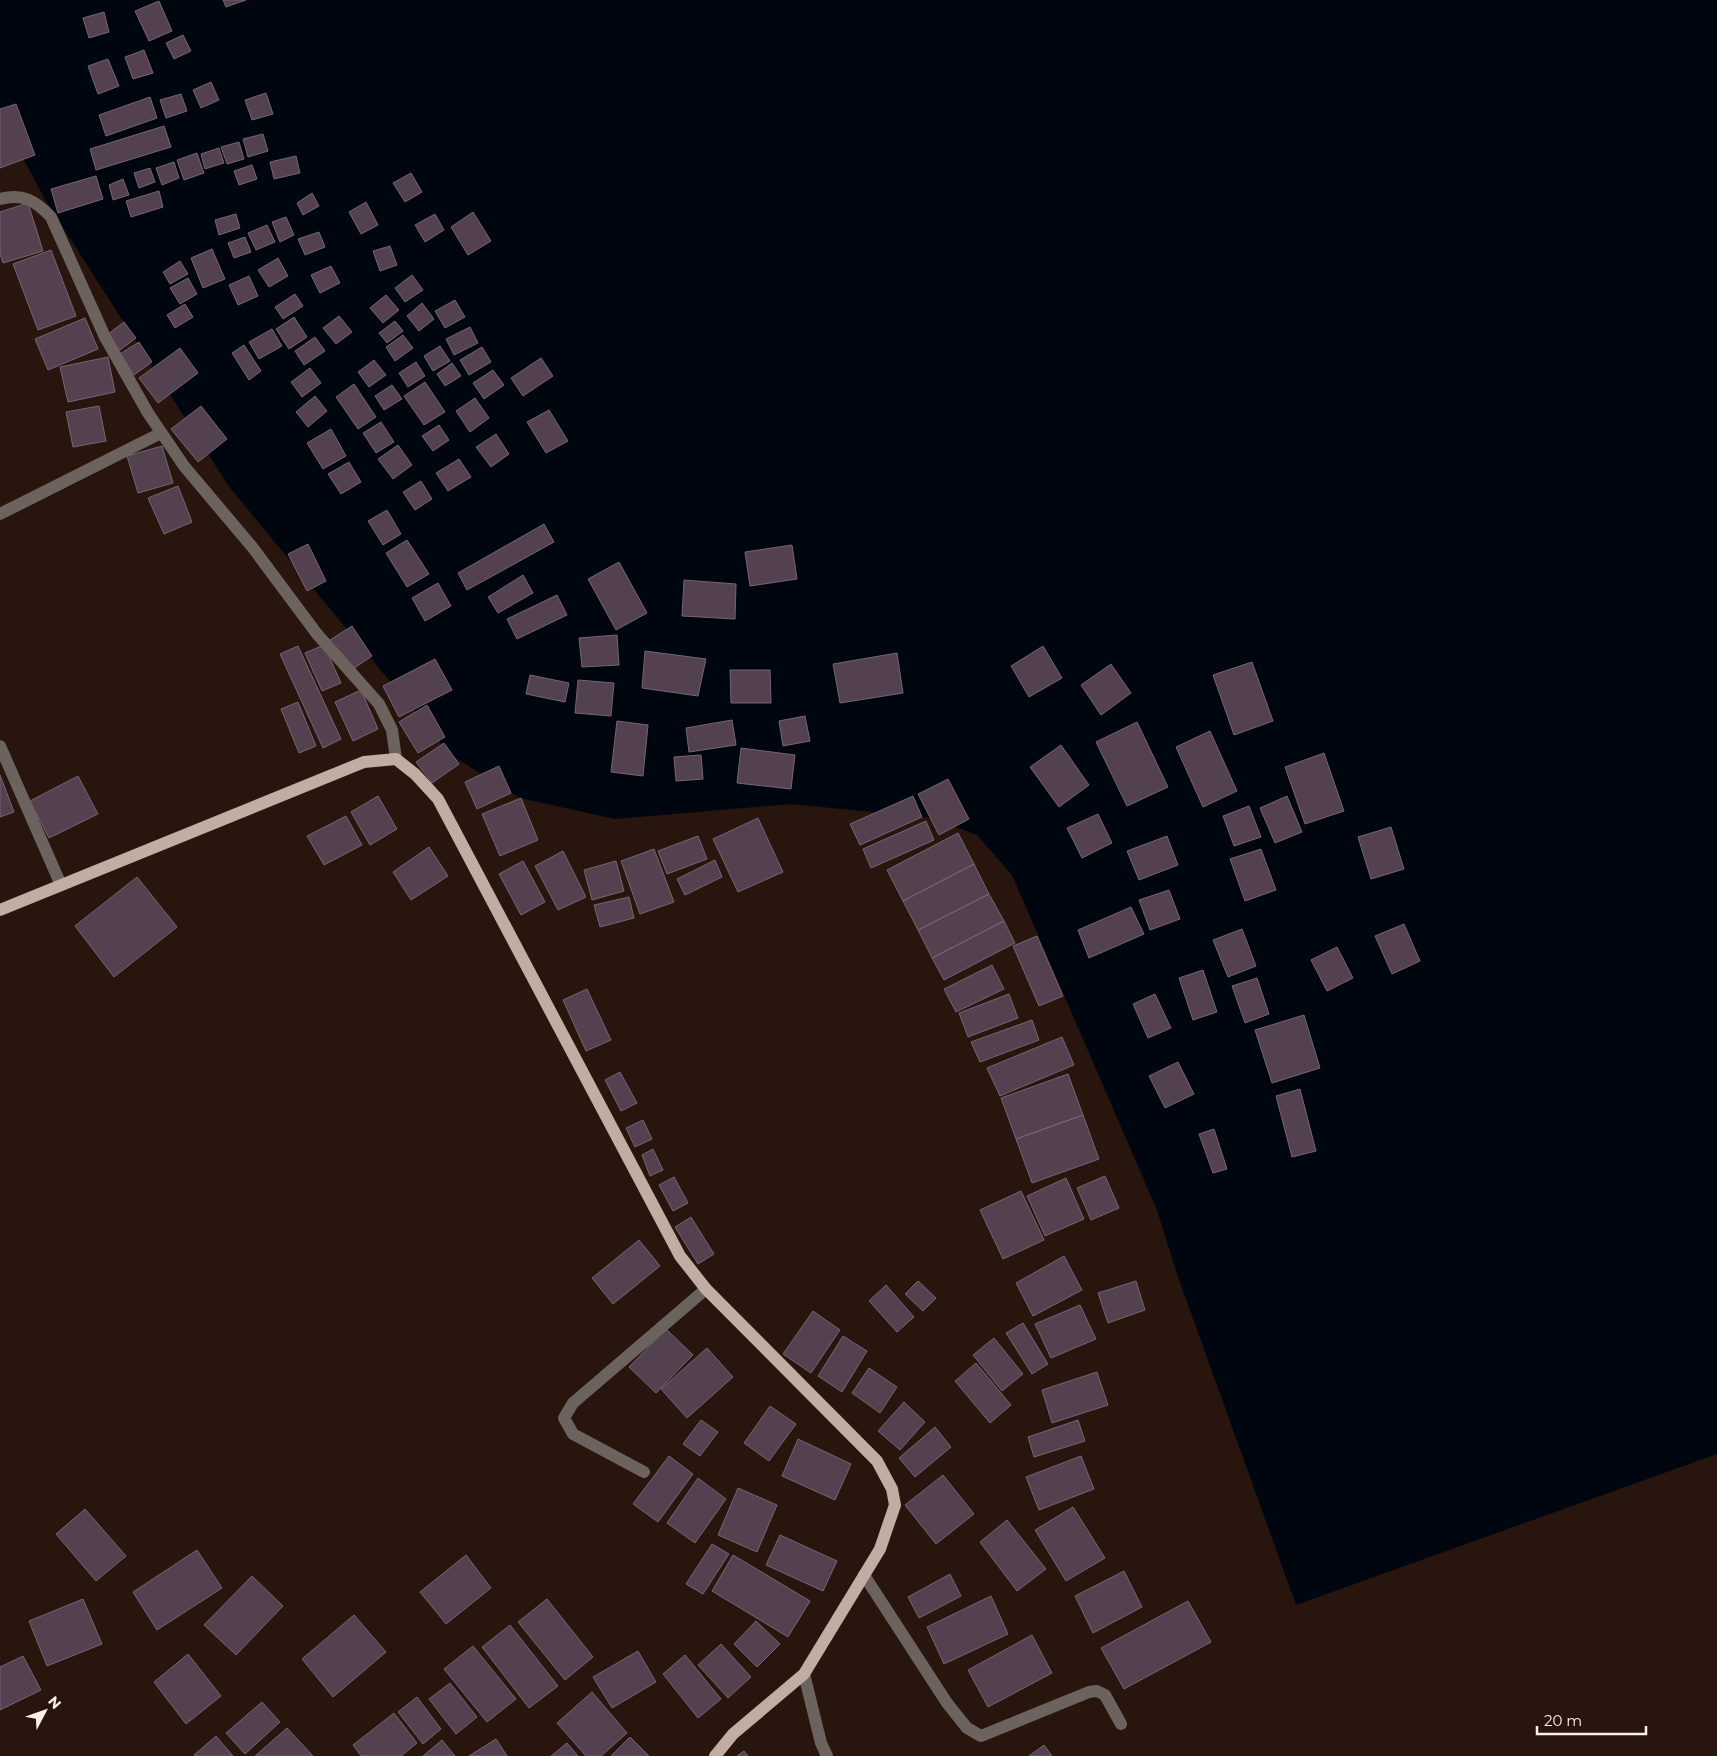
<svg xmlns="http://www.w3.org/2000/svg" width="1717" height="1756" font-family="Montserrat,sans-serif">
<rect width="100%" height="100%" fill="#28150e"/>
<!-- water -->
<path fill="#00060f" d="M0,0H1717V1454L1296,1605L1177,1274L1157,1210L1012,875L977,835L931,818L792,804L615,819L520,798L451,755L230,488L46,201L0,115Z"/>
<!-- building -->
<path fill="#534150" stroke="#776474" d="M223,0H246L226,7Z
M159,1L172,31L149,41L135,11Z
M104,12L109,32L89,38L83,18Z
M183,35L191,51L174,59L166,43Z
M144,50L153,73L133,79L125,57Z
M108,59L119,86L98,94L88,66Z
M211,82L219,100L201,108L193,90Z
M266,93L273,114L252,120L245,100Z
M181,94L187,111L166,118L160,100Z
M150,97L157,118L106,136L99,115Z
M16,104L35,155L0,168V109Z
M164,126L171,147L96,170L90,149Z
M263,134L268,151L248,157L243,139Z
M239,142L244,159L227,164L221,147Z
M219,148L224,163L205,169L201,154Z
M197,153L204,173L184,180L177,160Z
M296,156L300,173L274,179L270,162Z
M174,162L179,178L162,185L156,168Z
M252,165L257,179L239,185L234,171Z
M150,168L155,182L139,188L134,173Z
M411,173L422,192L405,202L393,183Z
M96,176L103,199L58,213L51,189Z
M123,179L129,195L113,200L109,185Z
M159,191L163,207L131,217L126,201Z
M312,193L319,206L303,215L297,203Z
M366,202L378,225L361,234L349,212Z
M28,203L43,251L3,263L0,254V212Z
M473,212L491,241L468,255L451,227Z
M236,214L240,228L219,235L215,220Z
M435,214L444,230L425,242L415,225Z
M286,217L294,235L280,242L272,222Z
M267,225L275,242L256,250L248,233Z
M319,232L325,247L305,255L298,239Z
M245,237L251,252L234,258L228,243Z
M390,246L397,265L380,271L373,251Z
M212,249L225,279L203,288L191,258Z
M51,250L76,316L38,330L13,264Z
M278,258L288,276L269,287L258,270Z
M180,261L188,274L170,284L163,272Z
M331,266L340,283L320,293L311,275Z
M412,275L423,290L405,302L395,288Z
M249,276L258,296L238,305L229,285Z
M188,278L197,294L180,304L170,288Z
M295,294L303,306L283,319L275,307Z
M386,295L399,310L383,323L370,308Z
M455,300L465,317L445,328L435,311Z
M422,303L434,319L419,331L407,316Z
M185,304L193,317L175,328L167,315Z
M339,316L352,332L336,344L323,328Z
M294,317L307,337L289,349L276,329Z
M85,318L98,349L48,370L35,339Z
M395,321L403,331L387,343L379,333Z
M124,322L136,338L120,350L107,335Z
M470,327L478,343L454,355L446,339Z
M272,329L282,346L259,359L249,342Z
M403,335L413,348L395,361L386,347Z
M315,337L325,351L304,365L295,351Z
M139,342L152,362L134,375L120,354Z
M244,345L261,371L249,380L232,353Z
M440,346L450,361L433,371L424,356Z
M482,347L491,362L469,375L460,360Z
M180,348L198,373L158,403L139,378Z
M108,357L115,392L68,402L60,367Z
M541,358L553,376L523,396L511,378Z
M374,360L386,375L369,387L358,372Z
M416,362L425,376L408,387L399,373Z
M452,363L461,376L445,386L437,374Z
M310,368L321,383L302,397L291,382Z
M493,370L504,385L484,399L473,383Z
M425,382L445,412L424,425L404,396Z
M354,384L376,417L358,429L336,397Z
M392,385L402,399L384,410L375,396Z
M315,396L327,411L308,427L296,412Z
M475,398L489,418L470,432L456,411Z
M99,406L106,441L73,447L66,412Z
M201,406L227,439L198,462L171,429Z
M549,410L568,441L546,453L527,422Z
M381,422L394,442L376,453L363,433Z
M439,425L449,440L433,451L422,436Z
M331,429L346,456L323,469L307,443Z
M496,434L509,454L491,467L476,447Z
M398,445L412,465L393,479L378,459Z
M162,446L173,483L138,493L127,456Z
M459,459L471,477L448,491L436,473Z
M349,462L361,482L341,494L328,474Z
M421,481L432,499L415,510L403,492Z
M178,486L192,522L164,534L148,498Z
M387,510L401,534L383,545L368,521Z
M544,524L554,542L467,590L458,573Z
M407,540L429,574L407,587L386,553Z
M308,544L326,581L307,591L288,554Z
M792,545L797,579L750,586L745,552Z
M619,562L647,613L616,630L588,579Z
M523,575L533,593L498,613L488,597Z
M684,580L736,584L735,619L682,616Z
M438,583L451,606L425,621L412,598Z
M557,595L567,615L517,639L507,619Z
M352,626L372,656L350,671L330,640Z
M617,635L619,665L582,667L579,638Z
M324,645L341,683L322,691L305,653Z
M298,646L341,739L323,748L280,654Z
M1043,646L1062,678L1029,697L1011,666Z
M645,651L706,659L698,696L642,688Z
M897,653L903,693L840,703L833,664Z
M435,659L452,690L399,717L383,686Z
M1252,662L1273,721L1234,735L1213,675Z
M1111,664L1131,693L1101,715L1081,685Z
M730,670H770L771,703H731Z
M530,675L569,683L565,702L526,694Z
M578,680L614,683L611,716L575,713Z
M361,690L378,729L353,741L335,702Z
M298,702L316,746L299,753L281,709Z
M427,705L445,737L418,753L399,722Z
M805,716L810,741L783,746L779,721Z
M732,720L736,745L689,752L686,728Z
M617,721L648,725L643,776L611,772Z
M1137,722L1168,787L1127,806L1096,742Z
M1210,731L1237,791L1203,807L1176,747Z
M444,743L459,764L432,783L416,762Z
M1061,745L1089,785L1059,807L1030,767Z
M741,748L795,755L791,789L737,783Z
M1324,753L1344,811L1305,824L1285,767Z
M701,755L703,779L676,781L674,757Z
M499,766L511,793L477,809L465,782Z
M0,775L14,812L0,817Z
M78,776L98,814L49,838L30,801Z
M948,779L969,819L939,835L918,794Z
M378,796L397,829L370,845L351,812Z
M913,796L922,817L860,845L850,824Z
M1287,796L1302,832L1275,843L1260,808Z
M521,798L538,840L500,856L482,814Z
M1249,806L1261,837L1234,846L1223,816Z
M1098,814L1112,843L1082,858L1067,828Z
M346,816L362,845L324,865L307,836Z
M758,818L783,872L738,892L713,839Z
M926,821L934,840L871,868L863,849Z
M1391,827L1404,869L1371,879L1358,837Z
M958,833L974,864L903,901L887,870Z
M698,836L707,859L667,874L658,851Z
M1167,836L1178,865L1139,880L1127,851Z
M429,847L448,876L411,900L393,872Z
M654,849L674,902L640,914L621,861Z
M1261,849L1276,890L1245,901L1230,859Z
M563,851L586,897L558,910L535,866Z
M715,860L722,877L685,895L677,879Z
M523,861L545,902L521,915L499,874Z
M616,861L624,891L592,900L584,870Z
M974,864L989,894L918,930L903,901Z
M137,877L177,927L114,977L75,926Z
M1169,890L1180,919L1150,930L1139,900Z
M989,894L1004,921L932,958L918,930Z
M629,897L634,918L600,927L594,905Z
M1131,907L1144,934L1089,958L1078,930Z
M1004,921L1015,943L944,980L932,958Z
M1404,924L1420,961L1392,974L1375,936Z
M1242,929L1256,966L1228,977L1213,940Z
M1037,936L1063,996L1039,1006L1013,946Z
M1337,947L1353,978L1327,991L1311,960Z
M992,965L1004,989L956,1012L944,989Z
M1203,970L1217,1012L1193,1020L1179,978Z
M1257,978L1269,1014L1245,1023L1232,986Z
M587,989L611,1040L586,1051L563,1000Z
M1009,994L1018,1018L968,1037L959,1013Z
M1155,994L1171,1028L1148,1038L1133,1004Z
M1304,1015L1320,1068L1272,1083L1255,1030Z
M1032,1020L1039,1040L980,1062L971,1042Z
M1062,1037L1074,1065L1000,1096L987,1068Z
M1178,1062L1194,1094L1165,1108L1149,1076Z
M620,1072L637,1103L621,1111L605,1080Z
M1068,1074L1083,1115L1016,1139L1001,1098Z
M1300,1089L1316,1151L1292,1157L1276,1096Z
M1083,1115L1099,1159L1032,1183L1016,1139Z
M643,1120L652,1139L635,1147L626,1128Z
M1214,1129L1227,1169L1213,1173L1199,1134Z
M653,1149L663,1170L650,1176L642,1155Z
M1105,1176L1119,1208L1091,1220L1077,1188Z
M674,1177L688,1203L673,1211L659,1185Z
M1066,1178L1084,1219L1045,1236L1027,1196Z
M1021,1191L1044,1240L1003,1259L980,1210Z
M691,1217L714,1254L698,1264L675,1227Z
M639,1240L660,1266L613,1304L592,1278Z
M1064,1256L1082,1290L1033,1316L1016,1283Z
M918,1281L936,1298L923,1311L905,1294Z
M1136,1281L1145,1310L1108,1323L1098,1293Z
M886,1285L914,1317L897,1332L869,1301Z
M1080,1305L1096,1339L1051,1358L1035,1324Z
M813,1311L840,1330L811,1373L783,1354Z
M1023,1323L1048,1364L1032,1374L1006,1333Z
M666,1329L693,1355L656,1393L629,1367Z
M843,1336L867,1351L842,1392L818,1376Z
M994,1338L1023,1374L1002,1391L973,1355Z
M707,1348L733,1377L687,1418L661,1389Z
M976,1363L1011,1405L990,1423L955,1381Z
M869,1368L897,1387L880,1413L852,1393Z
M1097,1372L1108,1405L1052,1423L1042,1390Z
M904,1402L925,1422L900,1450L878,1431Z
M770,1406L796,1424L769,1461L744,1443Z
M701,1420L718,1432L700,1456L683,1444Z
M1078,1420L1085,1441L1034,1457L1028,1437Z
M935,1427L951,1447L915,1477L899,1458Z
M798,1439L851,1464L835,1500L782,1476Z
M669,1456L693,1474L658,1522L633,1504Z
M1081,1456L1094,1489L1039,1510L1026,1477Z
M943,1475L974,1514L936,1544L905,1505Z
M698,1478L726,1499L695,1543L667,1523Z
M738,1488L777,1505L757,1552L718,1535Z
M1073,1507L1105,1558L1066,1581L1035,1530Z
M85,1509L126,1556L96,1581L56,1534Z
M1007,1520L1046,1569L1017,1591L980,1542Z
M780,1535L837,1561L823,1591L766,1565Z
M712,1544L729,1554L703,1594L686,1584Z
M197,1550L222,1588L157,1630L133,1592Z
M466,1555L491,1588L446,1624L420,1592Z
M733,1555L810,1601L788,1637L712,1591Z
M1124,1571L1142,1607L1093,1633L1075,1596Z
M950,1574L961,1596L919,1618L908,1597Z
M252,1576L283,1606L236,1655L204,1625Z
M991,1596L1008,1634L944,1664L927,1627Z
M83,1599L102,1644L47,1666L29,1621Z
M547,1599L593,1657L565,1680L518,1622Z
M1188,1601L1211,1642L1124,1689L1101,1648Z
M354,1615L386,1652L333,1697L302,1659Z
M756,1621L780,1644L757,1667L734,1644Z
M510,1625L558,1686L529,1708L482,1647Z
M1032,1635L1052,1673L988,1707L968,1670Z
M721,1644L751,1677L728,1698L698,1665Z
M473,1646L516,1699L487,1722L444,1669Z
M638,1651L656,1682L612,1708L593,1677Z
M188,1654L221,1696L186,1724L154,1682Z
M685,1655L721,1699L698,1718L663,1674Z
M23,1656L41,1690L0,1710V1667Z
M450,1683L477,1717L456,1734L429,1699Z
M592,1692L627,1733L601,1756H586L557,1723Z
M417,1697L441,1729L423,1744L398,1712Z
M262,1702L280,1722L245,1754L226,1733Z
M394,1713L417,1743L401,1756H361L353,1745Z
M287,1728L313,1756H255Z
M216,1736L233,1756H196L194,1755Z
M630,1737L649,1756H611Z
M496,1739L507,1756H469Z
M442,1740L455,1756H423Z
M567,1743L578,1756H551Z
M1044,1745L1052,1756H1029Z
M744,1751L748,1756H737Z"/>
<g fill="none" stroke-linecap="round" stroke-linejoin="round">
<!-- minor -->
<path stroke="#6d635e" stroke-width="12" d="M0,199C23,193 36,201 51,217L105,337L148,413L184,466L253,548L317,634L379,704L392,730L396,759
M0,514L161,433
M0,746L61,885
M644,1472L573,1434L564,1418L573,1403L706,1289
M864,1575L947,1703L967,1728L981,1736L1089,1692L1097,1691L1105,1695L1121,1724
M804,1674L821,1743L827,1756"/>
<!-- major -->
<path stroke="#c2ada2" stroke-width="12" d="M0,910L364,762L396,759L415,774L438,799L680,1256L706,1289L877,1461L892,1489L895,1505L880,1549L804,1674L733,1734L715,1756"/>
</g>
<!-- north arrow -->
<g transform="translate(45 1711) rotate(49)" stroke="#28150e" stroke-width="4" paint-order="stroke">
<path d="M0-4L9 19L0 12L-9 19Z" fill="#fceee9"/>
<text y="-8" font-size="14" font-weight="bold" text-anchor="middle" fill="#fceee9">N</text>
</g>
<!-- scale -->
<path d="M1537 1726v8h109v-8" fill="none" stroke="#fceee9" stroke-width="2.5"/>
<text x="1544" y="1726" font-size="15" fill="#fceee9" stroke="#28150e" stroke-width="4" paint-order="stroke">20 m</text>
</svg>
